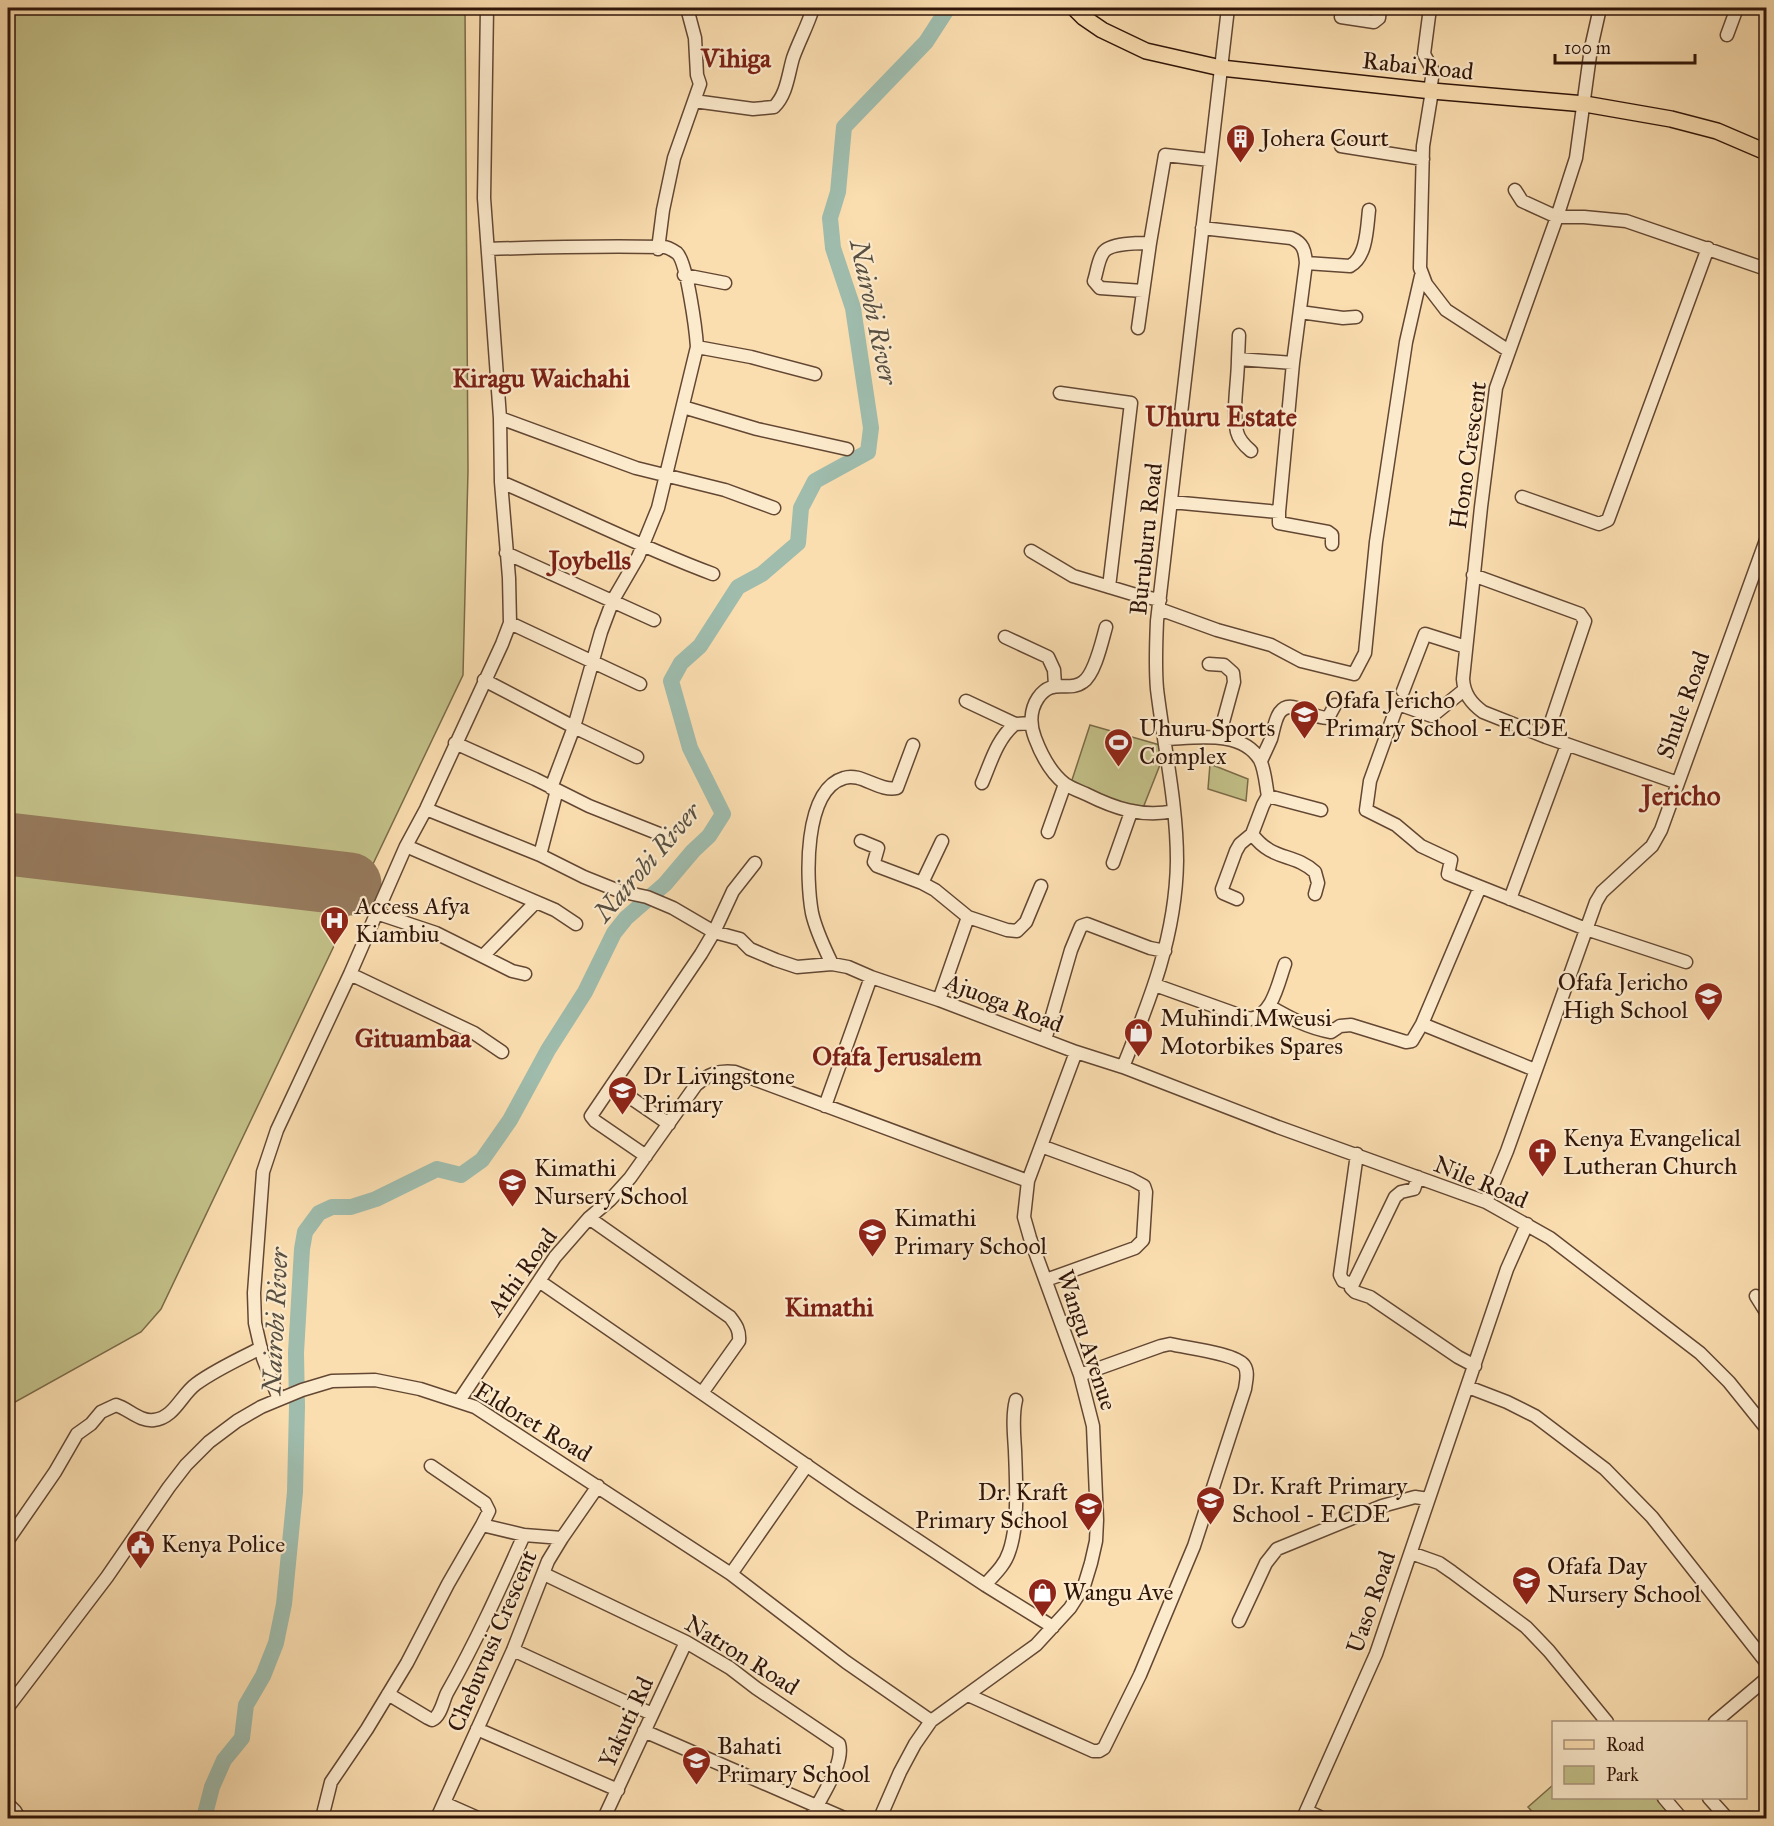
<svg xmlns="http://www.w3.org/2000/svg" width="1774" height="1826" font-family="'IM FELL Great Primer',serif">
<rect width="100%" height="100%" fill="#fbdeb0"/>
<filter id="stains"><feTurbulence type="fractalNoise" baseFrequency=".00333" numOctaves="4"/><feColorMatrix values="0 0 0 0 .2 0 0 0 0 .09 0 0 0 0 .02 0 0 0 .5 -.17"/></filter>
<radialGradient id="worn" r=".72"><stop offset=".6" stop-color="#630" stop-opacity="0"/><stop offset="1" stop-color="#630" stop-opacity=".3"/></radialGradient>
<!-- green -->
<path fill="#c3c088" stroke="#7a6a48" stroke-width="1.5" d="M8,8H465L468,471L463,675L161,1309L141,1332L8,1406Z
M1090,725L1167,747L1141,813L1070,786Z
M1210,764L1248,779L1246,801L1208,789Z
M1553,1785L1554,1798H1656L1673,1818H1538L1528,1807Z"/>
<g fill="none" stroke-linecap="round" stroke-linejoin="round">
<!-- river -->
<path stroke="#9fbcad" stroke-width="16" d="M204,1818L212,1787L224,1760L242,1738L246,1705L263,1676L276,1643L284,1604L295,1492L297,1406L296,1353L302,1249L305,1232L319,1213L332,1207H351L376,1199L437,1169L461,1175L482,1160L510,1120L548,1050L585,992L614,933L626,918L665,884L693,851L709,836L723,814L690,748L671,681L681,663L700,646L738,587L762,574L798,543L801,508L815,481L868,452L871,428L853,308L833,248L830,218L838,192L844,127L926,42L948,8"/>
<!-- runway -->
<path stroke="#967a5c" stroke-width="63" d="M8,844L350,884"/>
<defs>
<path id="minor" d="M1430,8L1424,54L1433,71L1430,91
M1341,17L1374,22L1379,18L1380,8
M1727,35L1737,8
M1432,91L1423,146L1420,268L1426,284L1446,310L1509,351
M694,101L753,109L774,107C787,94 788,75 793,58C799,41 808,25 813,8
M1341,146L1423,159
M1515,190L1522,201L1557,217L1576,158L1591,48L1600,8
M489,249C548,247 606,246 664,247C668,247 674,251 677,253C687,262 696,331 697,347L658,508L638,557L613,600L601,632L574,727L551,788
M658,249L663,210L674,158L700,84L697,75L695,38L687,8
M1306,263L1350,266C1367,257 1367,227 1369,210
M684,275L725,283
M1143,291L1100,288L1094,281C1097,272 1098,260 1103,253C1109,243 1139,243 1150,243
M1300,312L1343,318L1356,317
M1138,328L1150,243L1165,155L1210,160
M697,347L751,357L815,374
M1238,359L1239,335
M1060,393L1131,403L1109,587
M683,407L757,429L847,449
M500,418L636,468L725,490L774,508
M1251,451C1245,446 1239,440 1237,432C1232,409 1238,382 1238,359L1293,363
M501,482C572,512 640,547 713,574
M1522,497L1599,524L1608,520L1708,248
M1171,502L1279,512L1293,363L1306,263C1305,250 1303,243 1291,238L1202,228
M1279,512V523L1328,532L1332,535V544
M1031,551L1073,576L1136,595L1160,600
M506,553L654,620
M1473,575L1580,614L1585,621L1546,737
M1159,609L1217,630L1271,645L1301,661L1354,674L1365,653L1376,542L1406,342L1421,276
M510,623L640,684
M1106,627C1102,641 1095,674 1083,682C1068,693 1052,677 1038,698C1030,710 1030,725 1035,738C1041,754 1051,773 1065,784C1071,788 1079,791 1086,794C1114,808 1142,818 1174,811
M1005,637L1048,657L1054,670L1055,685
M1209,664L1224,665L1233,673L1234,682L1219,737
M484,680L574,727L637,757
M1464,690L1432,716L1401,705L1396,709L1370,781L1366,810L1396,825L1421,846L1451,860L1448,874L1586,929L1686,962
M1403,691L1425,634L1466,647
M966,701L1015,724L1031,723
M1165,739C1195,738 1242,729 1260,760C1265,770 1266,786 1268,796L1263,805L1252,834L1240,844L1236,851L1222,889L1223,893L1237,899
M455,743L535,779L589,806L667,837
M1261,761C1264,754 1268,746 1271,739C1275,726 1276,701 1297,708C1307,712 1317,718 1328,718L1335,705
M982,783C991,762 997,739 1015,724
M1678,783L1546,737L1483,712C1471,703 1464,694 1463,679L1481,507L1496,388L1557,217H1584L1626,221L1766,269
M1268,796L1321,810
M426,809L540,855L584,877L619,891L647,897L673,908L714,932L740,939L750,949L776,960L797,967L832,964L848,967L871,977L939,1000L1076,1052L1123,1067L1278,1127L1486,1202L1550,1238L1700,1353L1729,1382L1766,1428
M1048,832L1065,784
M1252,834C1273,862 1293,852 1315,872L1318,883L1315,894
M861,841L878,848L874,862L877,866L922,883
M406,846L555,910L576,924
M540,855L557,790
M1113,863L1131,812
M1510,899L1567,745
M376,913L436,933L512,971L525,974
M968,917L1007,930L1017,931L1026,922L1041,886
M483,956L536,902
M832,964C824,947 816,931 812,913C806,880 803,790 844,778C861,772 879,792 897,788L913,745
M350,974L474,1033L502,1052
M1155,985L1250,1019C1273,1015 1278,983 1285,964
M939,1000L968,917L935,890L922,883L942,841
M1269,1006C1290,1018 1308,1028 1331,1032L1340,1026L1351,1025L1406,1042L1412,1041L1422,1024L1480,887
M1422,1024L1535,1070
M1045,1040L1071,950L1081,926L1087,924L1150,948L1165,951
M1123,1067C1150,1000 1176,936 1177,861C1177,803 1164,747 1157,689C1155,666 1156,644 1157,621L1228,8
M612,1085L669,1124
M825,1106L871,977
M1041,1146L1131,1179L1144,1186L1146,1192L1143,1240L1135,1248L1046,1280
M646,1156L595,1121L591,1116L701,954L714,932L733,891L755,863
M1418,1177L1414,1189L1401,1192L1395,1197L1351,1288L1355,1292L1370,1297L1458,1357L1475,1366
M1486,1202L1507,1151L1596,902L1602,892L1652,846L1661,830L1766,540
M589,1218L730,1317C736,1325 740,1330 739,1341L702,1393
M539,1281L854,1498L985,1585L1053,1627
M1352,1284L1343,1281L1340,1275L1357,1154
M1756,1296L1766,1312
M1468,1387L1507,1402L1535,1416L1605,1469L1652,1517L1766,1662
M279,1399L263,1358L255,1323L254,1293L263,1172L277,1130L350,974L406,846L426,809L502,644L510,623L509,578L501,482L500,418L484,198L487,8
M459,1401L555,1257L589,1218L610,1200L630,1178L696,1085C709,1074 718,1070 735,1072L1028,1181
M431,1466L485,1503L489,1511L482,1525
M8,1540L55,1472L77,1434L91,1424L101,1412L116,1405C129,1409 140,1422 154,1420C174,1418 181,1395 196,1384C215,1370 239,1359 261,1348
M1411,1553L1439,1563L1452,1572L1526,1627L1549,1651L1607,1722
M544,1574L686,1642L730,1668L756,1688L839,1744C845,1764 819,1799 811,1818
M731,1574L807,1465
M985,1585C994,1575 1005,1565 1009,1552C1019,1525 1016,1479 1015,1450C1014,1434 1012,1416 1016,1400
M1239,1621L1266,1563L1277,1549L1382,1506L1415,1497L1428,1499
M513,1650L652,1714
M388,1694L428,1718L432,1720C441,1716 443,1701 447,1693C476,1642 500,1589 524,1535
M968,1695L1093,1751H1099L1104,1748L1140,1675L1194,1546L1245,1389C1246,1381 1249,1372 1244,1365C1235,1353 1186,1348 1170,1344L1161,1346L1080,1375
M8,1707L107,1577L169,1487L186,1465L209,1442L237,1421L261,1407L302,1390L332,1381L375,1380L420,1389L475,1407L731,1574L846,1662L931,1721
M1715,1722L1766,1679
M477,1729L618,1790
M644,1731L844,1818
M1664,1798L1681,1818
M1709,1798L1727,1818
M444,1803L478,1818
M8,1804L15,1811L19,1818
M1307,1811L1322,1818
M322,1818L331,1782L367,1729L407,1663L448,1584L482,1525L524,1535L562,1538
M437,1818L513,1650L548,1561L562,1538L598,1486
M604,1818L686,1642
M880,1818L900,1772L915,1744L931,1721L1036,1645L1070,1608L1084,1586L1091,1563L1096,1541L1097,1520L1093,1426L1080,1375L1030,1238L1024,1217L1028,1181L1076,1052
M1303,1818L1376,1654L1507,1269L1527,1224"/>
<path id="major" d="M1074,8L1083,17L1102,30L1146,51L1221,68L1432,91L1585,104L1671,119L1717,131L1766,152"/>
</defs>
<!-- minor casing -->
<use href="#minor" stroke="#634733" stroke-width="15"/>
<!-- major casing -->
<use href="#major" stroke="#301509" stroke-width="18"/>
<!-- minor -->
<use href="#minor" stroke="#fceacc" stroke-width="12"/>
<!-- major -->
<use href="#major" stroke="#fbdeb0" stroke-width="15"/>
</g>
<!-- icons -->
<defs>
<symbol id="building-pin" viewBox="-11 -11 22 30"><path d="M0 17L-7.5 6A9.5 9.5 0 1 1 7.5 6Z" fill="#8f2418" stroke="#fceacc"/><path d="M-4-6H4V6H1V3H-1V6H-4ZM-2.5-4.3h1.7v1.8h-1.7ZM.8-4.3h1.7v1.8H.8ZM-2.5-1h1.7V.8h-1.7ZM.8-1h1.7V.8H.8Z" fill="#fff"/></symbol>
<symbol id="school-pin" viewBox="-11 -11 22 30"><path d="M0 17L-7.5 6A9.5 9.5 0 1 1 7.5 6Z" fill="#8f2418" stroke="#fceacc"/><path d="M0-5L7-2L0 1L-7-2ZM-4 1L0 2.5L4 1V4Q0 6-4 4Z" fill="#fff"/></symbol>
<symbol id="stadium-pin" viewBox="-11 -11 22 30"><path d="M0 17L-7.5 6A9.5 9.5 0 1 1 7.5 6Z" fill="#8f2418" stroke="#fceacc"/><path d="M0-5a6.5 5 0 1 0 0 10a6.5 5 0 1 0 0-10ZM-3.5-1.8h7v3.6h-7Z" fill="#fff"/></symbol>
<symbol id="hospital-pin" viewBox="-11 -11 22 30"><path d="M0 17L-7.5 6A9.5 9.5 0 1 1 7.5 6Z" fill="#8f2418" stroke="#fceacc"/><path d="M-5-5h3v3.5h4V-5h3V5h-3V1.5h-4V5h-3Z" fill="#fff"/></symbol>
<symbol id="shop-pin" viewBox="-11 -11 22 30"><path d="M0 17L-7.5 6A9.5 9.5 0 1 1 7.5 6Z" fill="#8f2418" stroke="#fceacc"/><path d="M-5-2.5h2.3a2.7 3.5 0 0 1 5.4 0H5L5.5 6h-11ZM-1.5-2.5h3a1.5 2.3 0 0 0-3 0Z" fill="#fff"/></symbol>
<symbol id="church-pin" viewBox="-11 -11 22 30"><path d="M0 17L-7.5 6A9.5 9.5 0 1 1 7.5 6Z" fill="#8f2418" stroke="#fceacc"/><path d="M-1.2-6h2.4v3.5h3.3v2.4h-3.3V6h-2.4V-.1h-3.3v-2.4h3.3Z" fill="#fff"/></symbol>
<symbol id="civic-pin" viewBox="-11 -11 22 30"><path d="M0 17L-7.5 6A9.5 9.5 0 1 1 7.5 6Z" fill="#8f2418" stroke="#fceacc"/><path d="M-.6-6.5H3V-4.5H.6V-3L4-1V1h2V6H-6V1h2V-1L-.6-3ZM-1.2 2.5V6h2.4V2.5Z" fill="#fff"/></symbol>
</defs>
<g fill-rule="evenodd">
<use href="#building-pin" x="1224" y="122" width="33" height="45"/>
<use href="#school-pin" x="1288" y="698" width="33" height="45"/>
<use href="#stadium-pin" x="1102" y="726" width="33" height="45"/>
<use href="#hospital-pin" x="318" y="904" width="33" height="45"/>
<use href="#school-pin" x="1692" y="980" width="33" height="45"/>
<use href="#shop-pin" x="1122" y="1016" width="33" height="45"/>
<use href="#school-pin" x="606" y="1074" width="33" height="45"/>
<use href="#church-pin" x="1526" y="1136" width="33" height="45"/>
<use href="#school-pin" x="496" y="1166" width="33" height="45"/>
<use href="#school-pin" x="856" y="1216" width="33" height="45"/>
<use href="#school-pin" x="1194" y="1484" width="33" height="45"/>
<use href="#school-pin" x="1072" y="1490" width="33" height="45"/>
<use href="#civic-pin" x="124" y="1528" width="33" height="45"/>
<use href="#school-pin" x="1510" y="1564" width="33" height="45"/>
<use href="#shop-pin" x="1026" y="1576" width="33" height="45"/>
<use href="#school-pin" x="680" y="1744" width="33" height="45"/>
</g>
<g text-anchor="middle" stroke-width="4.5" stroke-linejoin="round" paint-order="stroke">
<!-- street labels -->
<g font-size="24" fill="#301509" stroke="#fceacc">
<text transform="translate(1418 66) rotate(6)" y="8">Rabai Road</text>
<text transform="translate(1468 455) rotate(-82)" y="8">Hono Crescent</text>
<text transform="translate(1146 539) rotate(-84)" y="8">Buruburu Road</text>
<text transform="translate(1683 705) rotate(-70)" y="8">Shule Road</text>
<text transform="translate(1004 1003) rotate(21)" y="8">Ajuoga Road</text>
<text transform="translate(1481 1182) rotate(23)" y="8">Nile Road</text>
<text transform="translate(522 1272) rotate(-54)" y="8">Athi Road</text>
<text transform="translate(1087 1340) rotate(72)" y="8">Wangu Avenue</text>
<text transform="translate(533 1422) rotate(31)" y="8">Eldoret Road</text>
<text transform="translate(1371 1602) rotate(-71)" y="8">Uaso Road</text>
<text transform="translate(492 1641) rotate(-67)" y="8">Chebuvusi Crescent</text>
<text transform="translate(742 1655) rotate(32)" y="8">Natron Road</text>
<text transform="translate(626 1722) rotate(-65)" y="8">Yakuti Rd</text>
</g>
<!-- poi labels -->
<g font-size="24" fill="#301509" stroke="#fceacc" text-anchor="start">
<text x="1261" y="146">Johera Court</text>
<text x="1325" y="708">Ofafa Jericho<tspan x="1325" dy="28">Primary School - ECDE</tspan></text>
<text x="1139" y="736">Uhuru Sports<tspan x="1139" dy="28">Complex</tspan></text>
<text x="355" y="914">Access Afya<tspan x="355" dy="28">Kiambiu</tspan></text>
<text x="1688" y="990" text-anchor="end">Ofafa Jericho<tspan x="1688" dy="28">High School</tspan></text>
<text x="1160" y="1026">Muhindi Mweusi<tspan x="1160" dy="28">Motorbikes Spares</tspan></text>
<text x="643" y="1084">Dr Livingstone<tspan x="643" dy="28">Primary</tspan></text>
<text x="1563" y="1146">Kenya Evangelical<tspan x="1563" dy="28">Lutheran Church</tspan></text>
<text x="534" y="1176">Kimathi<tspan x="534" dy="28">Nursery School</tspan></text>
<text x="894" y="1226">Kimathi<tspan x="894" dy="28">Primary School</tspan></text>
<text x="1232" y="1494">Dr. Kraft Primary<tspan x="1232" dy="28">School - ECDE</tspan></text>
<text x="1068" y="1500" text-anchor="end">Dr. Kraft<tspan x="1068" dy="28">Primary School</tspan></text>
<text x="161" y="1552">Kenya Police</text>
<text x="1547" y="1574">Ofafa Day<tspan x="1547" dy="28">Nursery School</tspan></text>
<text x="1063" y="1600">Wangu Ave</text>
<text x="717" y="1754">Bahati<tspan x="717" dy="28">Primary School</tspan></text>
</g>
<!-- neighbourhood labels -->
<g font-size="26" font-weight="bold" fill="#7a1f14" stroke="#fceacc">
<text x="736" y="67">Vihiga</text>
<text x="541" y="387">Kiragu Waichahi</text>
<text x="590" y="569">Joybells</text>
<text x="413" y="1047">Gituambaa</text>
<text x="897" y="1065">Ofafa Jerusalem</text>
<text x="829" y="1316">Kimathi</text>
</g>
<!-- water labels -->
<g font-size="26" font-style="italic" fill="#574f42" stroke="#fceacc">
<text transform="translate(874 312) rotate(78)" y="9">Nairobi River</text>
<text transform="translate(647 862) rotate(-49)" y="9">Nairobi River</text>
<text transform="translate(275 1321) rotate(-87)" y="9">Nairobi River</text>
</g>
<!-- quarter labels -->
<g font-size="27" font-weight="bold" fill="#7a1f14" stroke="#fceacc">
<text x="1221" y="426">Uhuru Estate</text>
<text x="1681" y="805">Jericho</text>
</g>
</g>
<!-- margin -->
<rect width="1774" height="1826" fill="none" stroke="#fbdeb0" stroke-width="30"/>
<rect x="9" y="9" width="1756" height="1808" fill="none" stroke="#301509" stroke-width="3"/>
<rect x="15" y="15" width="1744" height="1796" fill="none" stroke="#301509" stroke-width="1.5"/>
<!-- legend -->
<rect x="1552" y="1721" width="195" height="78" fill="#fceacc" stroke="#aa957e" stroke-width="1.5"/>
<rect x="1564" y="1740" width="30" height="9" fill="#fbdeb0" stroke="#aa957e" stroke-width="1.5"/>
<text x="1606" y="1751" font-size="18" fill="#301509">Road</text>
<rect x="1564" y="1766" width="30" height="18" fill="#c3c088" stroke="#aa957e" stroke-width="1.5"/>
<text x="1606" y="1781" font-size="18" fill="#301509">Park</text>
<!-- scale -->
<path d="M1555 54v9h140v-9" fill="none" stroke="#301509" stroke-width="3"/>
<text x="1564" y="54" font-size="18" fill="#301509" stroke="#fceacc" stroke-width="4.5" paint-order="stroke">100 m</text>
<rect width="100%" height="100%" filter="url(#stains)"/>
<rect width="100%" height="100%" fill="url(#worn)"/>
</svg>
